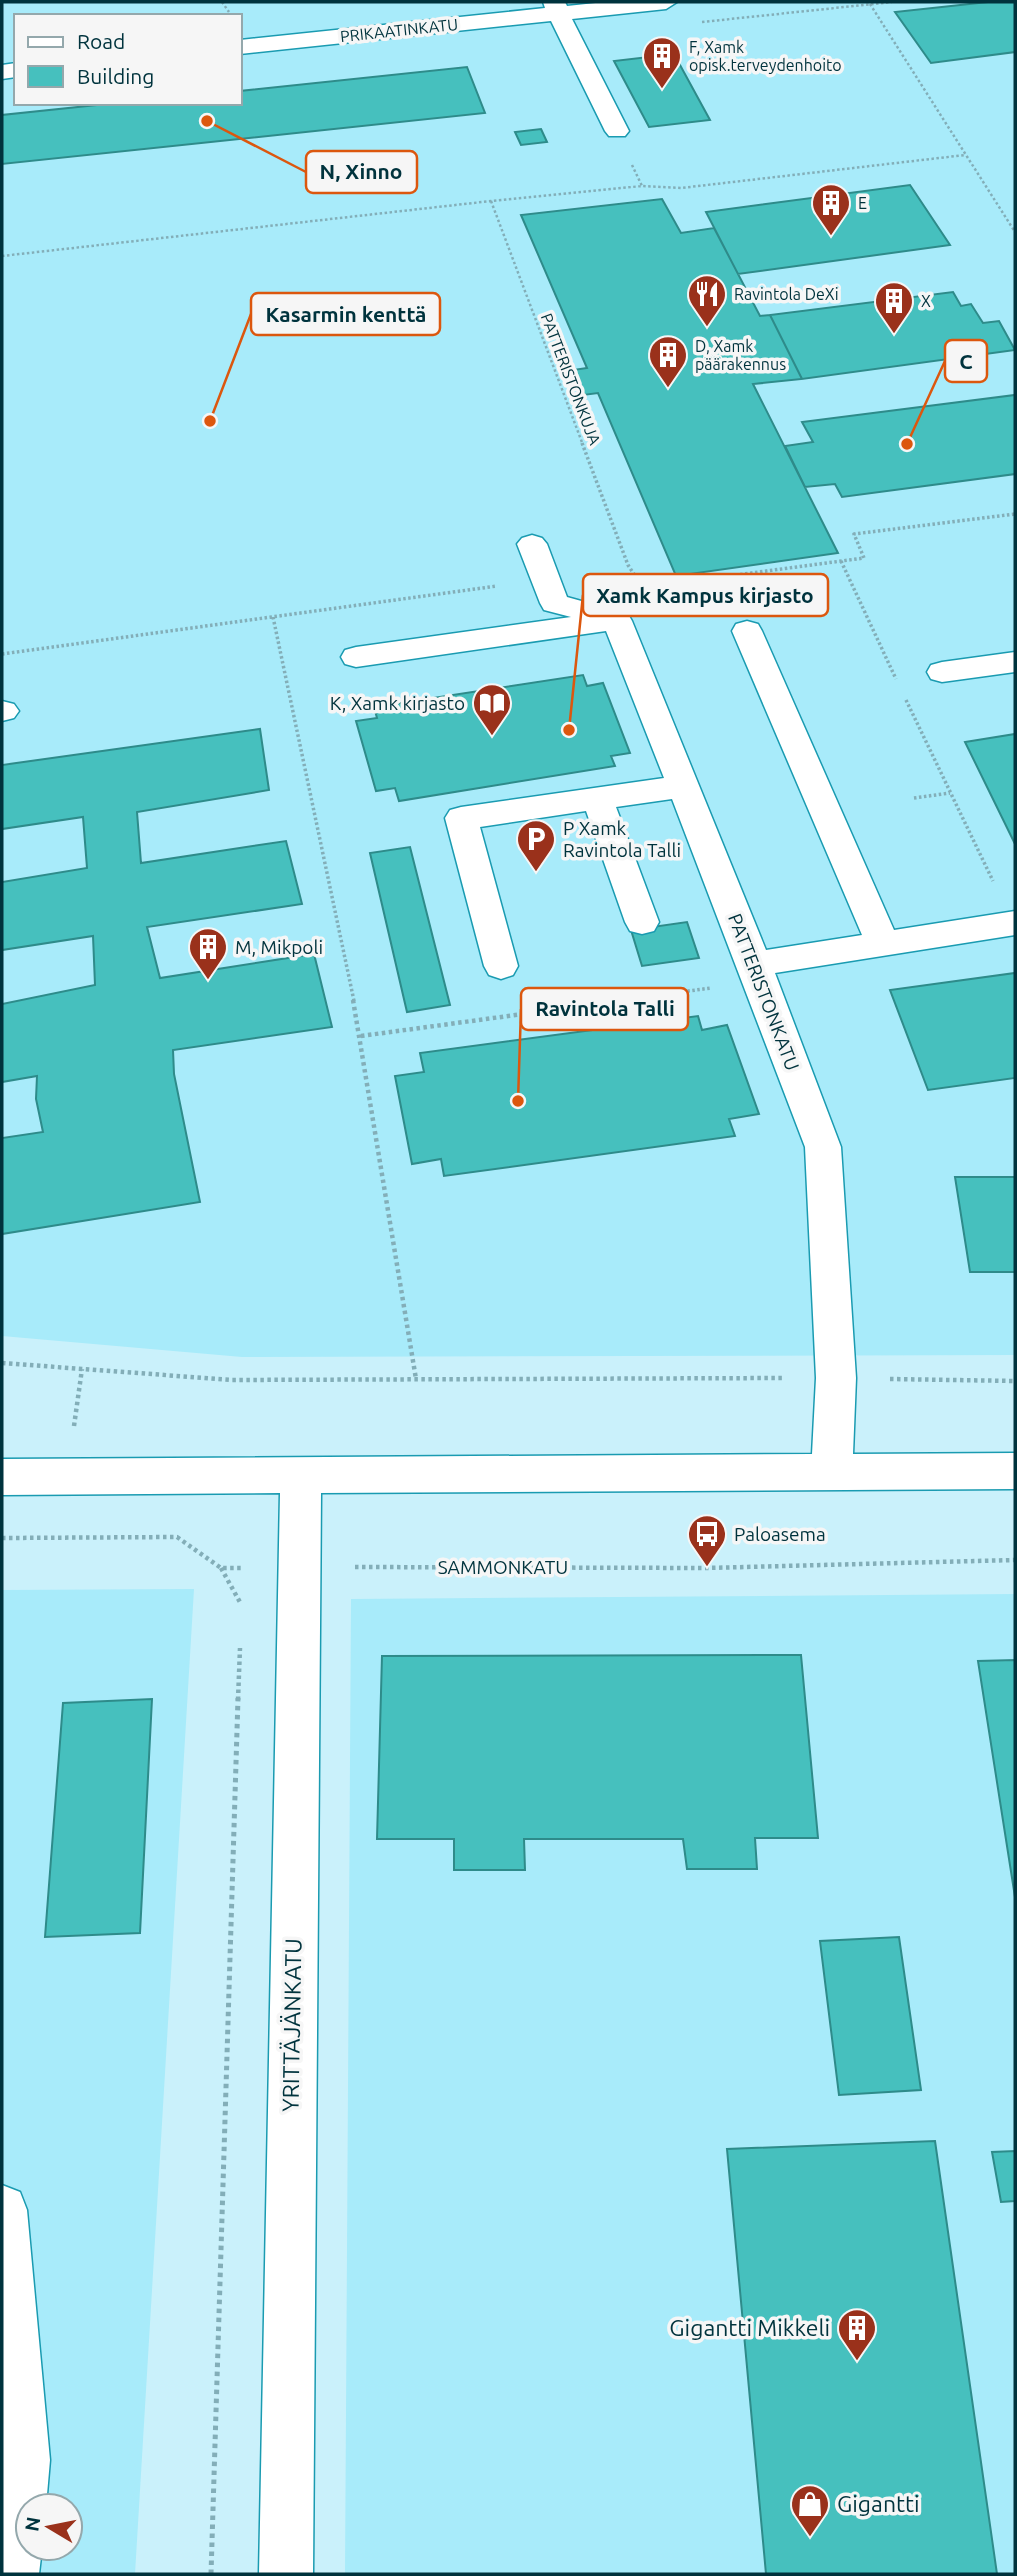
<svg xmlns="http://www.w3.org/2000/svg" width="1017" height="2576" font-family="Ubuntu,sans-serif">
<rect width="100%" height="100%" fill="#caf1fb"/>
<!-- built -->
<path fill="#a8ebfa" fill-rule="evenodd" d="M2,2H1015V1355L242,1357L2,1336ZM16,16H240V103H16Z
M194,1589L135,2574H2V1590ZM28,2506H70V2548H28Z
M1015,1594V2574H345L351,1599Z"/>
<!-- building -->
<path fill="#46c0be" stroke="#2e8b8a" stroke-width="2" d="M988,2H1015V52L931,63L895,12Z
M674,54L710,120L649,127L614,61Z
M467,67L485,113L2,164V115L116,103H240V91Z
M541,129L547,142L521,145L515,132Z
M910,185L950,245L738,274L706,212Z
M662,199L681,233L714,228L760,316L770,315L802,379L753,384L838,553L676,576L598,393L583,395L573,370L587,368L521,215Z
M953,292L961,306L971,304L983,323L999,321L1015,350L802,379L770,315Z
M1015,395V474L842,497L835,484L805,487L785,446L813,442L802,422Z
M583,675L587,686L603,683L630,753L611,756L615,766L399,801L395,788L376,791L356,721L377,718L374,707Z
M260,729L269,790L137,812L141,863L286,841L302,904L147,927L160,978L314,954L332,1027L173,1050L174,1074L200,1202L2,1234V1138L43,1132L36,1099L37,1076L2,1082V1004L95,985L93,936L2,950V882L87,868L83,817L2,829V765Z
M1015,734V844L965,742Z
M410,847L450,1005L407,1012L370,853Z
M687,922L699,958L642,966L631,930Z
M1015,973V1078L928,1090L890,990Z
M698,1016L702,1030L727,1025L759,1114L729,1119L735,1136L444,1176L441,1159L412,1164L395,1076L424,1072L420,1053Z
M955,1177H1015V1272H970Z
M801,1655L818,1838H755L757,1869H687L683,1839H524L525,1870H454V1839H377L382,1656Z
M1015,1660V1897L978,1661Z
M152,1699L140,1933L45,1937L63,1703Z
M899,1937L921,2090L839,2095L820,1941Z
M935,2141L997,2574H766L727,2149Z
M1015,2151V2201L1001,2202L992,2152Z"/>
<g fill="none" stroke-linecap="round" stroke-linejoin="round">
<defs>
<path id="minor" d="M543,2H565L567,6L605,2H677L666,9L572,19L629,131L625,136H609L605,131L551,21L240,54V40L545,8Z
M16,63V77L2,79V65Z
M532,535L542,538L547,544L567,597L628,614L632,621L766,950L862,935L732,631L736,624L747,621L758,624L762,631L894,930L1015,911V935L775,973L841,1147L856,1378L853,1454L1015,1453V1489L321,1493L313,2574H259L280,1493L2,1495V1459L812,1454L816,1378L805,1147L672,799L616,807L659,922L654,931L642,934L630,931L625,922L586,811L480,827L518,966L513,975L501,979L489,975L484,966L445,818L450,810L461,807L664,778L606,631L356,667L345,664L341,657L345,650L356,647L571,617L544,610L540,603L517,544L522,538Z
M1015,652V672L942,682L931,679L927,672L931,665L942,662Z
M2,701L14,704L19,711L14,718L2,721Z
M2,2185L20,2192L27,2210L50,2460L46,2506H28V2548H42L39,2574H2Z"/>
</defs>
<!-- minor casing -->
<use href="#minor" stroke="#1a9bb1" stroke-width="3"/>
<!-- path-far3 -->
<path stroke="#83aeb8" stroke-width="2.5" stroke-dasharray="2.5 2.5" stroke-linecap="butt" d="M222,2L229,12
M870,4L1015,232
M702,22L892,2
M632,165L642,186
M491,201L583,445
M2,256L491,201L642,186L681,188L965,155"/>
<!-- path-far2 -->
<path stroke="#83aeb8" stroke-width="3.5" stroke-dasharray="2.5 2.5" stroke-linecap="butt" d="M582,443L628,565L639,582
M841,561L896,679
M646,587L864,558L854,534L1015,514
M273,617L354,1001
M2,654L497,586
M906,700L993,881
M914,798L950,793
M613,1001L711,988"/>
<!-- path-far1 -->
<path stroke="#83aeb8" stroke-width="4.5" stroke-dasharray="3.5 3.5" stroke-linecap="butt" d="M353,1000L416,1379
M361,1036L626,1000
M2,1363L232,1380L783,1378
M890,1379L1015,1381
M74,1426L82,1369
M2,1538L177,1537L221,1568H244
M355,1567L707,1568L1015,1560
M221,1568L241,1604
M238,1700L240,1648"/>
<!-- path -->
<path stroke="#83aeb8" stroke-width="5" stroke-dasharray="4.5 4.5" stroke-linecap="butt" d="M211,2574L238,1698"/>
<!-- minor -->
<use href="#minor" fill="#fff" fill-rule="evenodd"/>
</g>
<!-- icons -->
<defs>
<symbol id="building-pin" viewBox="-11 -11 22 30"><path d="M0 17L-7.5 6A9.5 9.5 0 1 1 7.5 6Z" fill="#9a311b" stroke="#f6f6f6"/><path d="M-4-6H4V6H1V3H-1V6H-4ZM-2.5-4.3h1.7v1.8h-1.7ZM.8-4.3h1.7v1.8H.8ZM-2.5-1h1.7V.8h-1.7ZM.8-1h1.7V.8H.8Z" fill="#fff"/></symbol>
<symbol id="restaurant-pin" viewBox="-11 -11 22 30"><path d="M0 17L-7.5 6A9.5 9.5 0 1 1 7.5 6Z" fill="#9a311b" stroke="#f6f6f6"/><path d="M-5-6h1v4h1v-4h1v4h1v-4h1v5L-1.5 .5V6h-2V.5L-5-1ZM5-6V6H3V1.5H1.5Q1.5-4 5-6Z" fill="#fff"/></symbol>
<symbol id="library-pin" viewBox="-11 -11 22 30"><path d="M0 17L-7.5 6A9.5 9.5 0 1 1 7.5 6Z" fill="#9a311b" stroke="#f6f6f6"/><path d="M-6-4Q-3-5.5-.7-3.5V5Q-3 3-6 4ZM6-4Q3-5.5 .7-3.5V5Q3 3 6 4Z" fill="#fff"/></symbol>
<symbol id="parking-pin" viewBox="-11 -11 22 30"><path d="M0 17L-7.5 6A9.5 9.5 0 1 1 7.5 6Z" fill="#9a311b" stroke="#f6f6f6"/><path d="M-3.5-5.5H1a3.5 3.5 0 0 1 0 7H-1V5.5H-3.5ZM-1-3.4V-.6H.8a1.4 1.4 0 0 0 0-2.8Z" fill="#fff"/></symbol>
<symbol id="bus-pin" viewBox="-11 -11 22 30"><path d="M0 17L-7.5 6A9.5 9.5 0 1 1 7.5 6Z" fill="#9a311b" stroke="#f6f6f6"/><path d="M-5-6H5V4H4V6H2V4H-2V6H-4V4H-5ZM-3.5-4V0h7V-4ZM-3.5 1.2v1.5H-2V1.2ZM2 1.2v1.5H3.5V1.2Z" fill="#fff"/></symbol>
<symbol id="shop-pin" viewBox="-11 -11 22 30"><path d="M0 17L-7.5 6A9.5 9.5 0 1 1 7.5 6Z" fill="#9a311b" stroke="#f6f6f6"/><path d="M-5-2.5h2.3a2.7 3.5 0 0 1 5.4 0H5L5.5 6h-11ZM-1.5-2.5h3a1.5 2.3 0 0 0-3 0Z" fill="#fff"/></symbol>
</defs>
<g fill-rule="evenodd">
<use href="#building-pin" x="640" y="34" width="44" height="60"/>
<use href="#building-pin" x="809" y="181" width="44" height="60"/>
<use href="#restaurant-pin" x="685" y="272" width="44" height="60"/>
<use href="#building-pin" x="872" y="279" width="44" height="60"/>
<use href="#building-pin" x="646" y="333" width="44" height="60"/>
<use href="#library-pin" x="470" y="681" width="44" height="60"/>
<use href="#parking-pin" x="514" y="817" width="44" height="60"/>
<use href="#building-pin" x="186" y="925" width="44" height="60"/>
<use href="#bus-pin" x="685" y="1512" width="44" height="60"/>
<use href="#building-pin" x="835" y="2306" width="44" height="60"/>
<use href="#shop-pin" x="788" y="2482" width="44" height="60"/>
</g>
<g text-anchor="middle" stroke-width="7" stroke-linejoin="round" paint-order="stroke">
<!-- far-street labels -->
<g font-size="16" fill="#00333d" stroke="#f6f6f6">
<text transform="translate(399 30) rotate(-6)" y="6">PRIKAATINKATU</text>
<text transform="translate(571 379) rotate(69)" y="6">PATTERISTONKUJA</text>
</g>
<!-- far-poi labels -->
<g font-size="16" fill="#00333d" stroke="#f6f6f6" text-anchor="start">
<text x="689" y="53">F, Xamk<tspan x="689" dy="18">opisk.terveydenhoito</tspan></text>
<text x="858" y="209">E</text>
<text x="734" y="300">Ravintola DeXi</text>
<text x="921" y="307">X</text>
<text x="695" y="352">D, Xamk<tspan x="695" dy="18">päärakennus</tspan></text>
</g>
<!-- poi labels -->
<g font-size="19" fill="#00333d" stroke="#f6f6f6" text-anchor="start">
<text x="465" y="710" text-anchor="end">K, Xamk kirjasto</text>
<text x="563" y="835">P Xamk<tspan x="563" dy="22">Ravintola Talli</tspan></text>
<text x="235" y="954">M, Mikpoli</text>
<text x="734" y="1541">Paloasema</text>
</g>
<!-- street labels -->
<g font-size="19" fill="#00333d" stroke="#f6f6f6">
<text transform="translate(764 992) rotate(69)" y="7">PATTERISTONKATU</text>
<text x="503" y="1574">SAMMONKATU</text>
</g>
<!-- near-street labels -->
<g font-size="23" fill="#00333d" stroke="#f6f6f6">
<text transform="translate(292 2025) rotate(-89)" y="8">YRITTÄJÄNKATU</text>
</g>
<!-- near-poi labels -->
<g font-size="23" fill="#00333d" stroke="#f6f6f6" text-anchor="end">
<text x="830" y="2336">Gigantti Mikkeli</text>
<text x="837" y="2512" text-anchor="start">Gigantti</text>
</g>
</g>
<!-- callouts -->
<path fill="none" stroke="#dc570e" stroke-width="2.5" d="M207 121L306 172M210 421L251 314M907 444L945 361M569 730L583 595M518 1101L521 1009"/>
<g fill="#dc570e" stroke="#f6f6f6" stroke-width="2.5">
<circle cx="207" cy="121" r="7"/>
<circle cx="210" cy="421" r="7"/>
<circle cx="907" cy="444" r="7"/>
<circle cx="569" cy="730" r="7"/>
<circle cx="518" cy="1101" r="7"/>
</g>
<g fill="#f6f6f6" stroke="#dc570e" stroke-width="2.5">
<rect x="306" y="151" width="111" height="42" rx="7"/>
<rect x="251" y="293" width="189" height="42" rx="7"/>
<rect x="945" y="340" width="42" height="42" rx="7"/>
<rect x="583" y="574" width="245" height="42" rx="7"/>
<rect x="521" y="988" width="167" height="42" rx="7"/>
</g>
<g font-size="21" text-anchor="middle" font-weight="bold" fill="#00333d">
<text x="361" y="179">N, Xinno</text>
<text x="346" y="322">Kasarmin kenttä</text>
<text x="966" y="369">C</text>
<text x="705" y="603">Xamk Kampus kirjasto</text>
<text x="605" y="1016">Ravintola Talli</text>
</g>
<!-- border -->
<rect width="1017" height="2576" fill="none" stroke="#00333d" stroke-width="7"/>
<!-- legend -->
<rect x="14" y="14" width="228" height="91" fill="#f6f6f6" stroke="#94a8ac" stroke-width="2"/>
<rect x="28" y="37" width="35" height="10" fill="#ffffff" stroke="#94a8ac" stroke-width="2"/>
<text x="77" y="49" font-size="21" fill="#00333d">Road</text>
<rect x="28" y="66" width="35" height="21" fill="#46c0be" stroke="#94a8ac" stroke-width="2"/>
<text x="77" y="84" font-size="21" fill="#00333d">Building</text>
<!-- north arrow -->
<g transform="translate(49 2527) rotate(280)"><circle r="33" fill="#f6f6f6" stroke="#94a8ac" stroke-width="2"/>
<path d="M0-5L12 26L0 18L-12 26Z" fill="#9a311b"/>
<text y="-10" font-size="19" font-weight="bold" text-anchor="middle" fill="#00333d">N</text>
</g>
</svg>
